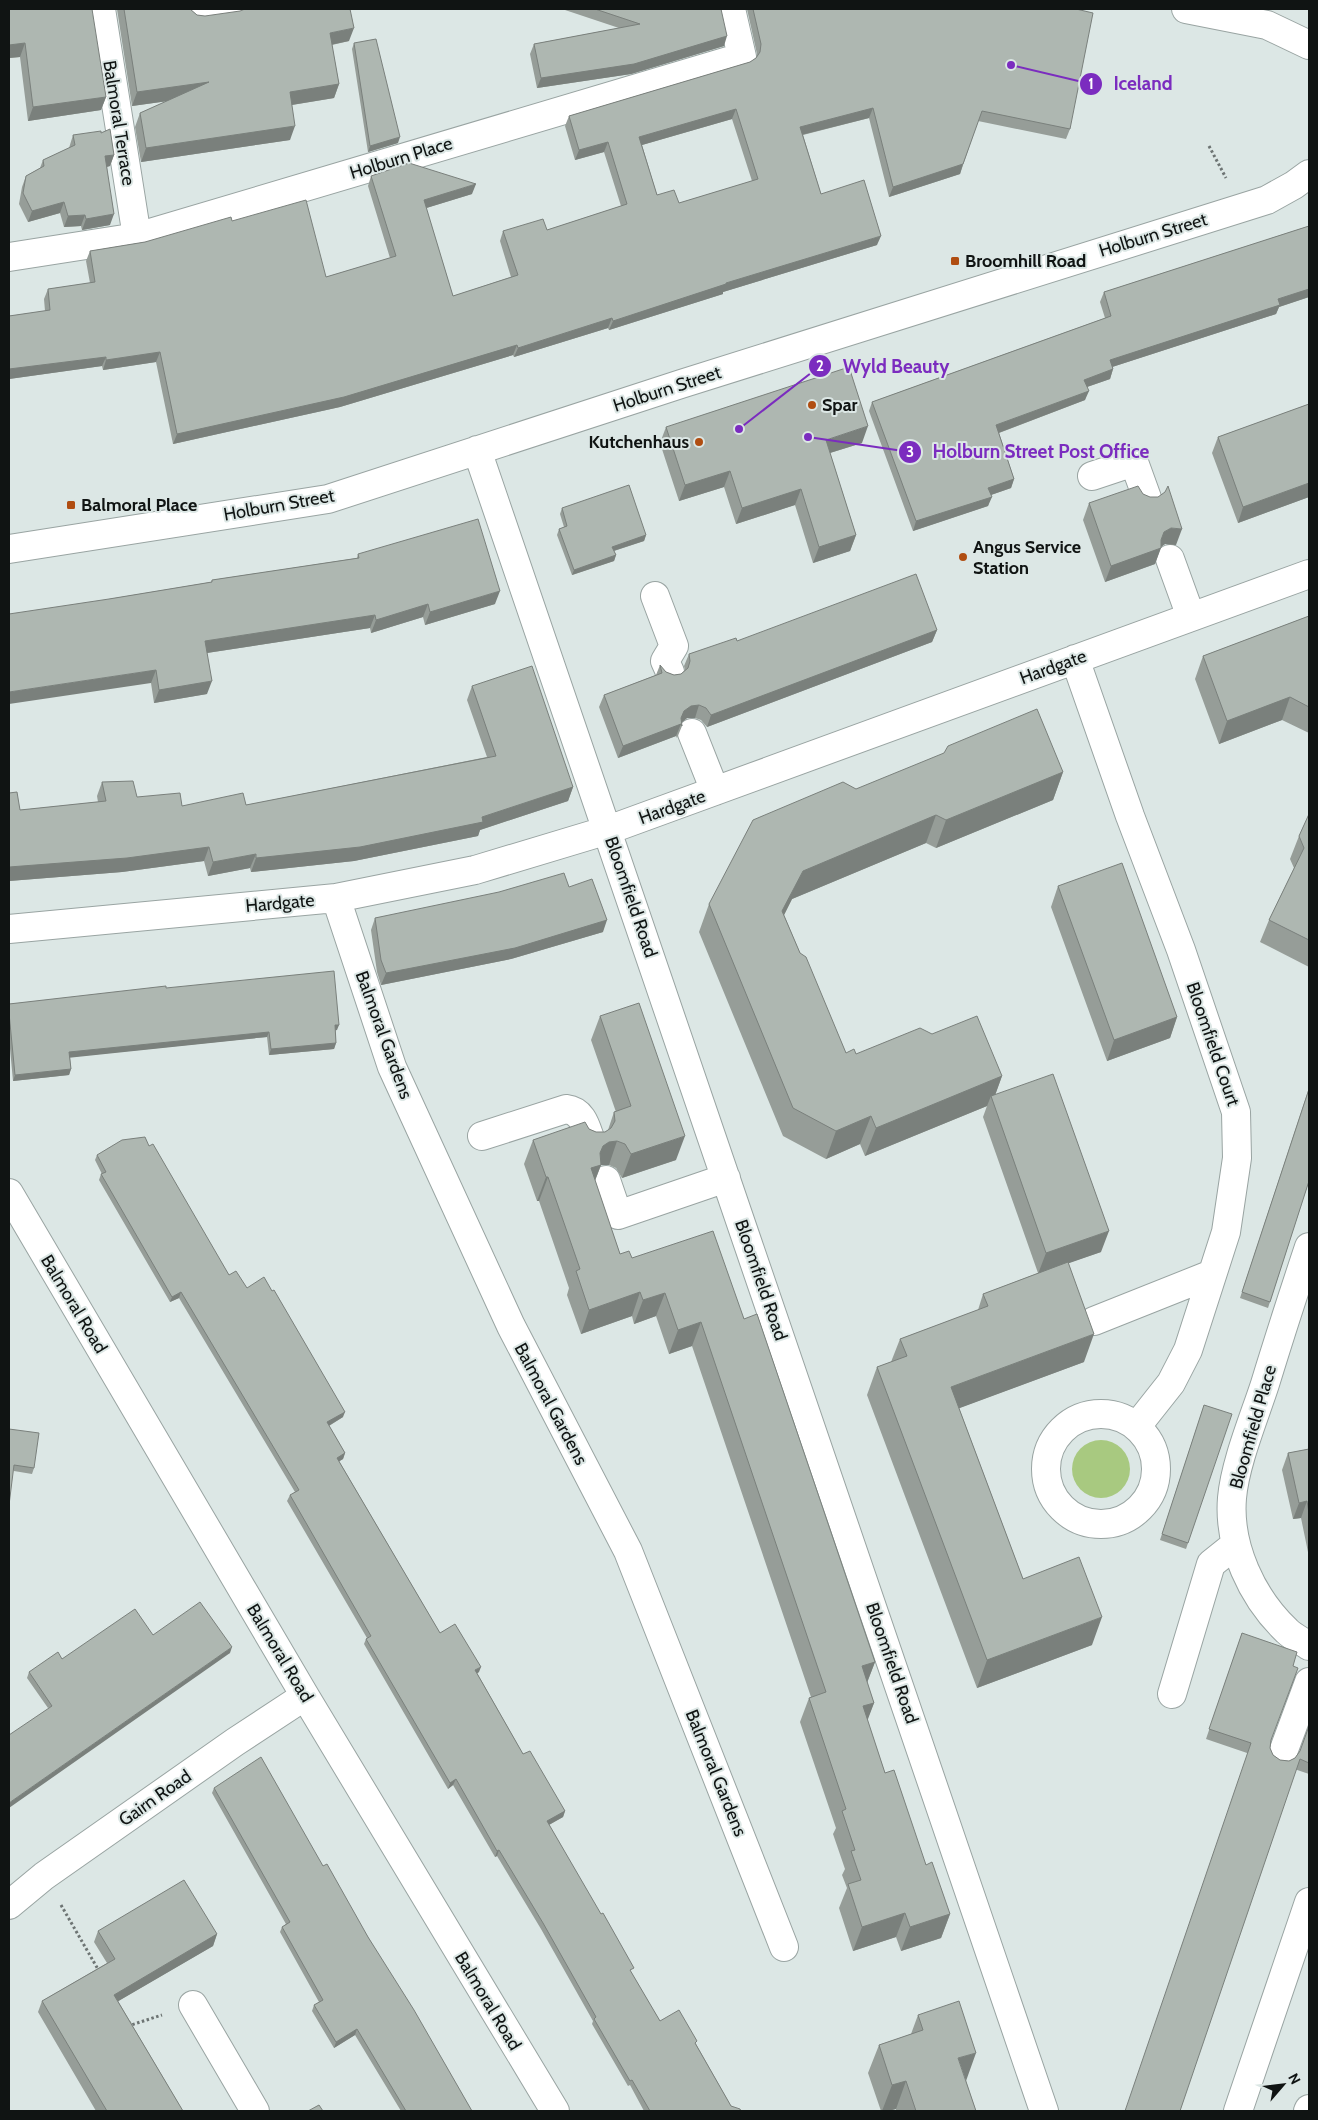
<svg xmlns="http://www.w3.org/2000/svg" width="1318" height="2120" font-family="Cabin,sans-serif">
<rect width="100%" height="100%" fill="#dce7e5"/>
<!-- green -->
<path fill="#a8c980" d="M1072 1469a29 29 0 1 1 58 0a29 29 0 1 1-58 0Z"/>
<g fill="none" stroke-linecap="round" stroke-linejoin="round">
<defs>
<path id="minor" d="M101,9L137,237
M1186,9L1267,25L1309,45
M198,14L233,9
M9,257L137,237L742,57L731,9
M477,450L1044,2111
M1092,476L1134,462L1147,498
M9,549L328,499L681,384L1267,200L1294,185L1309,174
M1170,559L1191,617
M655,596L674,646L665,661L670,672
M1075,659L1130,816L1181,950L1236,1112L1237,1158L1226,1232L1188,1350L1171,1383L1137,1426
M692,733L715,791
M336,898L392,1067L511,1326L628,1551L784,1947
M9,929L336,898L475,870L608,830L1309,574
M482,1136L566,1109C583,1111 586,1127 591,1141
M606,1180L618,1215L726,1178
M9,1193L305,1696L555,2111
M1309,1247C1294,1292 1279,1338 1265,1384C1254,1418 1235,1463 1232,1498C1228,1546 1252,1598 1287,1631C1293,1637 1302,1641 1309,1646
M1094,1321L1212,1274
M1046 1469a55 55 0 1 1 110 0a55 55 0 1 1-110 0Z
M1172,1694L1211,1564L1236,1544
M1282,1755L1309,1682
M9,1905L44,1876L235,1742L305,1696
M193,2005L255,2111
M1238,2111L1309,1902"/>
<path id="major" d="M1308,2111L1309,2109"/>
</defs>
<!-- minor casing -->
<use href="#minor" stroke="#99a4a2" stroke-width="30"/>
<!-- major casing -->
<use href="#major" stroke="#99a4a2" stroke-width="30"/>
<!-- path -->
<path stroke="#6d7473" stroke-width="3" stroke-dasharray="2.5 2.5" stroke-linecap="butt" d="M1209,146L1226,178
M61,1905L99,1971
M129,2022L131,2025L162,2015"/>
<!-- minor -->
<use href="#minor" stroke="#fff" stroke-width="28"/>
<!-- major -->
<use href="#major" stroke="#fff" stroke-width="28"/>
</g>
<!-- wall -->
<path fill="#969d98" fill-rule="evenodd" d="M9,9L106,97L101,110L28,121L20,57L9,58Z
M117,9H190L197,15L349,41L332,45L339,84L334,98L292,105L290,140L141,162L135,127L140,113L168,101L132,106Z
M562,9H721L724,46L631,74L537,88L530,54L534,44L619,28Z
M747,9H1076L1070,129L1066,139L978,121L960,174L889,197L869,118L803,135L821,194L877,245L723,292V294L609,330L608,328L514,357L513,355L340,407L173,444L156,362L103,370L102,366L9,379V316L45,311L44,299L48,289L90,283L86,261L90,251L145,242L232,221L326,277L390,258L368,186L371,176L472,194L426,208L453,296L511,277L500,241L503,231L547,230L621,206L604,152L575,160L565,126L569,116L750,62L756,58L757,54ZM732,119L752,181L679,203L657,195L642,145Z
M354,43L398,143L368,152L352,49Z
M101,133L114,155L110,166L107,167L110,225L82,230L81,226L64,227L60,213L28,222L19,204L22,187L26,176L40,168L43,160L69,148L73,135Z
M1309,226V297L1279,307L1276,314L1112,367L1113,369L1110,379L1087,387L1085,400L999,433L1014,479L1011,488L991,495L988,506L913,531L869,411L872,402L1105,318L1100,302L1104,292Z
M1309,404V497L1238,523L1212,453L1218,437Z
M666,427L862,443L830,453L856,535L850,551L813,563L795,505L736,524L724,487L679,501L660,443Z
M1143,494L1176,545L1165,544L1161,547L1155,564L1105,582L1083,520L1089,503Z
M562,508L646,535L644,541L614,551L616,555L614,561L572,575L557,535L559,529L564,527L560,514Z
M358,554L495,604L425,625L423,617L371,633L370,628L207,653V694L154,703L151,683L109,599L211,582L212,580L357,558Z
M1309,616V733L1282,720L1219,744L1195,679L1203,656Z
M937,630L932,642L707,727L701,720L695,718H687L682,722V726L677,738L676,736L618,758L599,707L604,695L656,675L660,665L666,672L674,675L681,674L685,670L684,666L689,654L737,641Z
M472,686L573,787L568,801L480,830L478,836L354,861L251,872L250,868L208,876L204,861L122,872L9,881L20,810L98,802L97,796L102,782L137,797L182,806L246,805L487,757L467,700Z
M1063,772L1053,800L936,848L926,843L792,899L784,915L800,953L846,1053L1002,1076L995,1095L1101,1252L1068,1263L1084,1362L959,1408L1023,1579L1092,1645L977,1688L867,1395L877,1367L891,1362L900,1339L978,1310L983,1294L1038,1273L983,1117L987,1106L865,1156L860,1144L826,1159L783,1136L699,932L709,904L856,789Z
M1309,814V967L1260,942L1269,920L1294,868L1290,859L1299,836Z
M1058,886L1177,1017L1170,1038L1107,1061L1051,907Z
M569,887L603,932L511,959L381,985L377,972L371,930L375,918Z
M166,988L337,1030H335L336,1043L334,1049L269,1055L267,1037L70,1057L71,1069L69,1075L13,1081L9,1038V1004Z
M600,1016L676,1160L622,1178L616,1168L609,1165H601L595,1181L620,1254L632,1258L744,1319L875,1662L867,1683L874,1703L867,1720L885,1773L926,1865L950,1914L941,1938L901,1951L896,1937L853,1951L839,1908L847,1888L842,1875L845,1869L833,1834L836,1828L800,1722L809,1698L811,1697L692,1346L669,1354L656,1316L634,1324L632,1316L581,1334L567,1295L569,1288L539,1201H537L524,1164L533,1140L589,1129L596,1132H605L608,1130L614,1112H616L591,1040Z
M1309,1088V1181L1268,1308L1240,1298Z
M149,1146L229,1275L247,1288L343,1417L329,1426L345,1453L343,1459L339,1461L440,1633L479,1672L477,1673L523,1754L565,1811L563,1817L549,1825L632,1974L660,2021L696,2044L731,2106L741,2111H644L630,2085L628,2086L592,2024L593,2021L541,1929L497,1856L495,1857L453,1785L448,1789L364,1644L366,1639L367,1638L287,1501L290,1495L295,1492L179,1298L170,1302L99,1180L101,1174H102L95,1160L97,1155Z
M1204,1405L1188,1543L1186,1549L1160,1540Z
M9,1429L34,1468L32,1474L14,1471Z
M1309,1449V1557L1301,1518L1293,1519L1282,1470L1288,1453Z
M1242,1633L1293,1666L1271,1741L1270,1748L1273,1755L1280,1760L1289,1761L1295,1758L1300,1751L1309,1726V1774L1206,1739Z
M153,1635L230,1653L48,1708L27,1678L29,1672L62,1659Z
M214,1788L323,1866L368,1937L472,2111H401L355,2035L334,2048L312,2011L314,2005L319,2002L280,1932L282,1927L286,1924L212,1793Z
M98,1931L217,1934L213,1946L118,2001L183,2111H96L38,2012L42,2001L107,1963L94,1942Z
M918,2015L966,2081L976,2111H896V2109L888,2111H881L868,2073L879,2045L911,2034Z"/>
<!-- shaded-wall -->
<path fill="#7a807c" d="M354,28L349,41L325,46L330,33Z
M727,36L724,46L631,74L537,88L541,78Z
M25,43L20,57L9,58V45Z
M209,82L204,96L132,106L137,92Z
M339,84L334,98L285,106L290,92Z
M106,97L101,110L28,121L33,107Z
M873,108L869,118L797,136L800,127Z
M736,109L732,119L635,147L639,137Z
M295,126L290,140L141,162L146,148Z
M400,137L398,143L368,152L370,146Z
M608,142L604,152L575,160L579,150Z
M114,155L110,166L101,168L105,156Z
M963,164L960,174L889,197L893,187Z
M476,184L472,194L420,210L424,200Z
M64,202L60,213L28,222L32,211Z
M114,214L110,225L82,230L86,219Z
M85,215L81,226L64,227L68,216Z
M881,236L877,245L723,292V294L609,330L613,321L726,283Z
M1309,289V297L1279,307L1276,314L1106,369L1110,360L1278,299Z
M612,318L608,328L514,357L518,348Z
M517,345L513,355L340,407L173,444L177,434Z
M160,352L156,362L103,370L106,360Z
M106,357L102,366L9,379V369Z
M1113,369L1110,379L1081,389L1084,380Z
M1089,391L1085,400L993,435L996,425Z
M868,426L862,443L820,456L826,440Z
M730,471L724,487L679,501L685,485Z
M1014,479L1011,488L985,497L988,488Z
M1309,483V497L1238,523L1243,507Z
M801,489L795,505L736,524L742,508Z
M992,497L988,506L913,531L916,521Z
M1171,528L1182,529L1176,545L1165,544L1158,549L1161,548L1155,564L1105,582L1111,566L1161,540L1164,532Z
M646,535L644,541L610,552L612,547Z
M856,535L850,551L813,563L819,547Z
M616,555L614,561L572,575L574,570Z
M500,591L495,604L425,625L430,612Z
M428,604L423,617L371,633L376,620Z
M375,615L370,628L200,654L205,641Z
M937,630L932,642L707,727L711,715Z
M156,670L151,683L9,704V692Z
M212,681L207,694L154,703L159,690Z
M1290,697L1282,720L1219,744L1227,721Z
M699,705L695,718H687L680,724H681L676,736L618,758L623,746L684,711L691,706Z
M1063,772L1053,800L936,848L946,820Z
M573,787L568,801L480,830L478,836L354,861L251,872L256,858L482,817Z
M936,815L926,843L792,899L772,939L782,911L803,871Z
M209,847L204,861L122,872L9,881V867Z
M256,854L250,868L208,876L213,862Z
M607,920L603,932L511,959L381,985L386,973Z
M1177,1017L1170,1038L1107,1061L1114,1040Z
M335,1025H339L337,1030L333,1031Z
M269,1032L267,1037L67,1058L69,1052Z
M336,1043L334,1049L269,1055L271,1049Z
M71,1069L69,1075L13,1081L15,1075Z
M1002,1076L993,1101L991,1096L987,1106L865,1156L876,1128Z
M871,1116L860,1144L826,1159L836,1131Z
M685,1136L676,1160L622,1178L631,1154Z
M617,1141L609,1165H601L592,1188L591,1168L603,1146L609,1142Z
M546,1177H548L539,1201H537Z
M1109,1231L1101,1252L1038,1274L1046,1253Z
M181,1292L179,1298L170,1302L172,1297Z
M640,1292L632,1316L581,1334L589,1310Z
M665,1293L656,1316L634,1324L643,1300Z
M701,1322L692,1346L669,1354L678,1330Z
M1094,1334L1084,1362L941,1415L951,1387Z
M345,1412L343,1417L325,1428L327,1422Z
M345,1453L343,1459L335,1464L337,1458Z
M1307,1501L1301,1518L1293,1519L1299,1503Z
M1102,1617L1092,1645L977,1688L987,1660Z
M232,1647L230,1653L9,1808V1803Z
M875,1662L866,1685L862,1666Z
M481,1667L479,1672L473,1676L475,1670Z
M874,1703L865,1727L863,1706Z
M456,1779L453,1785L448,1789L450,1783Z
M565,1811L563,1817L545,1827L547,1821Z
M499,1850L497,1856L495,1857L497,1851Z
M905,1913L896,1937L853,1951L862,1927Z
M950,1914L941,1938L901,1951L910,1927Z
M217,1934L213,1946L110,2006L114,1995Z
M357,2029L355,2035L334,2048L336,2042Z
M976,2053L966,2081L958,2058Z
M906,2081L896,2109L888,2111H882L892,2085Z"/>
<!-- building -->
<path fill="#aeb7b1" stroke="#7a807c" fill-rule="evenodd" d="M9,9H92L106,97L33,107L25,43L9,45Z
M124,9H190L197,15L205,16L240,11L245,9H350L354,28L330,33L339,84L290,92L295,126L146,148L140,113L209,82L137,92Z
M595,9H721L727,36L634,64L541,78L534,44L640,24Z
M753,9H1076L1093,13L1070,129L982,111L963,164L893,187L873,108L800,127L821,194L864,180L881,236L726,283V284L613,321L612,318L518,348L517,345L344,397L177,434L160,352L106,360V357L9,369V316L50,310L48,289L95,282L90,251L145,242L231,217L232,221L306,200L326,277L396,256L371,176L409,163L476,184L424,200L453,296L518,275L503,231L543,219L547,230L627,204L608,142L579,150L569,116L750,62L756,58L760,52L761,44ZM736,109L758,179L679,203L674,190L657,195L639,137Z
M376,39L400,137L370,146L354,43Z
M110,129L114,155L105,156L114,214L86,219L85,215L68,216L64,202L32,211L23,193L26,176L44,166L43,160L75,145L73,135L101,131V133Z
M1309,226V289L1278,299L1280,305L1110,360L1113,369L1084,380L1089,391L996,425L1014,479L988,488L992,497L916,521L872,402L1111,316L1104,292Z
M849,367L868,426L826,440L856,535L819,547L801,489L742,508L730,471L685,485L666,427Z
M1309,404V483L1243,507L1218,437Z
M629,485L646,535L612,547L616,555L574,570L559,529L567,526L562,508Z
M1138,486L1143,494L1150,497H1158L1165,492L1168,486L1182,529L1171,528L1164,532L1161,540V548L1111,566L1089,503Z
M478,519L500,591L430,612L428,604L376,620L375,615L205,641L212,681L159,690L156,670L9,692V614L109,599L212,582V580L359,558L358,554Z
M916,574L937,630L711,715L706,708L699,705L691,706L684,711L681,718L682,726L681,724L623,746L604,695L662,673L660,665L666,672L674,675L681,674L688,668L690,661L689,654L736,638L737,641Z
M1309,616V707L1290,697L1227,721L1203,656Z
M532,666L573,787L482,817L483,822L360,847L256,858V854L213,862L209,847L127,858L9,867V793L17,792L20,810L106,801L102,782L133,781L137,797L180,793L182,806L243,793L246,805L496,756L472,686Z
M1037,709L1063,772L946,820L936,815L803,871L782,911L800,953L806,957L846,1053L854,1049L856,1054L920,1028L932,1034L977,1016L1002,1076L876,1128L871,1116L836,1131L793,1108L709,904L753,820L843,782L856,789L944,753L948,746Z
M1309,814V940L1269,920L1304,848L1299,836Z
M1122,863L1177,1017L1114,1040L1058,886Z
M564,873L569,887L592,879L607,920L515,948L386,973L381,960L375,918L499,892Z
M334,971L339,1025H335L336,1043L271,1049L269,1032L69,1052L71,1069L15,1075L9,1013V1004L166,986V988Z
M639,1003L685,1136L631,1154L625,1144L617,1141L609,1142L603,1146L600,1153L601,1165L591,1168L620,1254L629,1251L632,1258L713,1231L744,1319L757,1314L875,1662L862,1666L874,1703L863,1706L885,1773L894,1770L926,1865L932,1862L950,1914L910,1927L905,1913L862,1927L848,1884L861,1880L851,1851L855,1850L842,1811L846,1809L809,1698L826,1692L701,1322L678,1330L665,1293L643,1300L640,1292L589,1310L576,1271L580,1269L548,1177H546L533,1140L585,1122L589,1129L596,1132H605L611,1128L615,1121L614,1112L631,1106L600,1016Z
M1053,1074L1109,1231L1046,1253L991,1096Z
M1309,1089V1181L1270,1302L1242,1292Z
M145,1137L149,1146L153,1144L229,1275L236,1271L247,1288L264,1277L272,1291L274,1290L345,1412L327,1422L345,1453L337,1458L440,1633L455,1624L481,1667L475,1670L523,1754L530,1751L565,1811L547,1821L601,1914L603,1913L634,1968L630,1970L660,2021L679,2010L697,2041L695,2043L731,2106L740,2109L741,2111H650L632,2080L630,2081L594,2019L596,2017L543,1923L499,1850L497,1851L456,1779L450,1783L366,1639L371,1636L290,1495L299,1490L181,1292L172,1297L101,1174L106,1172L97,1155L122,1140Z
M1068,1262L1094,1334L951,1387L1023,1579L1079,1557L1102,1617L987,1660L877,1367L907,1356L900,1339L988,1306L983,1294Z
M1204,1405L1232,1414L1188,1543L1162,1534Z
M9,1429L39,1433L34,1468L14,1465L9,1505Z
M1309,1449V1513L1307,1501L1299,1503L1288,1453Z
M200,1602L232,1647L9,1803V1735L52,1706L29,1672L58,1652L62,1659L135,1609L153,1635Z
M1242,1633L1297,1652L1293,1666L1298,1668L1271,1740L1270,1748L1273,1755L1280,1760L1289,1761L1295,1758L1300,1751L1309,1726V1763L1300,1759L1180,2111H1125L1251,1743L1209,1729Z
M261,1757L323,1866L327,1864L368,1937L414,2010L472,2111H406L357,2029L336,2042L314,2005L323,2000L282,1927L290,1922L214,1788Z
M184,1880L217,1934L114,1995L183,2111H107L42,2001L115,1959L98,1931Z
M959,2001L976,2053L958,2058L976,2111H916L906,2081L892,2085L879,2045L923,2030L918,2015Z
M319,2105L323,2111H308Z"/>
<!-- markers -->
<g fill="#b04d11" stroke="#dce7e5" stroke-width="2">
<rect x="950" y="256" width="10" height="10" rx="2.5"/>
<circle cx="812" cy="405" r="5"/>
<circle cx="699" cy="442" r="5"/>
<rect x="66" y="500" width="10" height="10" rx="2.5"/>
<circle cx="963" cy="557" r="5"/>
</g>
<g text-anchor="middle" stroke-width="4" stroke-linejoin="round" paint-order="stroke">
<!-- street labels -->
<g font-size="18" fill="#101413" stroke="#dce7e5">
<text transform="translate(119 123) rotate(81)" y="6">Balmoral Terrace</text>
<text transform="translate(401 158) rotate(-17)" y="6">Holburn Place</text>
<text transform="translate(1153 235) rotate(-17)" y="6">Holburn Street</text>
<text transform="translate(667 389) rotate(-18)" y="6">Holburn Street</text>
<text transform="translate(279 505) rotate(-10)" y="6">Holburn Street</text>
<text transform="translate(1053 667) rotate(-20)" y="6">Hardgate</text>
<text transform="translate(672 807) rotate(-20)" y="6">Hardgate</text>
<text transform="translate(631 897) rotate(71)" y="6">Bloomfield Road</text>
<text transform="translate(280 903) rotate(-5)" y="6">Hardgate</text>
<text transform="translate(384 1035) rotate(70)" y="6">Balmoral Gardens</text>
<text transform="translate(1213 1044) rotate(71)" y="6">Bloomfield Court</text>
<text transform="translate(761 1280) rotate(71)" y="6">Bloomfield Road</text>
<text transform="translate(74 1304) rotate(59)" y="6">Balmoral Road</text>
<text transform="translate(551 1404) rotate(62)" y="6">Balmoral Gardens</text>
<text transform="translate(1253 1427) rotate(-74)" y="6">Bloomfield Place</text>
<text transform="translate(280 1653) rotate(59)" y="6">Balmoral Road</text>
<text transform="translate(892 1663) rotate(71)" y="6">Bloomfield Road</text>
<text transform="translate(716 1773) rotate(68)" y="6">Balmoral Gardens</text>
<text transform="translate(155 1798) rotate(-35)" y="6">Gairn Road</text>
<text transform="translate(488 2001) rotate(59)" y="6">Balmoral Road</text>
</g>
<!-- poi labels -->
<g font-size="18" font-weight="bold" fill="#101413" stroke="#dce7e5" text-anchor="start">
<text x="965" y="267">Broomhill Road</text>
<text x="822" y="411">Spar</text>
<text x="689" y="448" text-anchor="end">Kutchenhaus</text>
<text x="81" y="511">Balmoral Place</text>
<text x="973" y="553">Angus Service<tspan x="973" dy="21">Station</tspan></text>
</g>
</g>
<!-- callouts -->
<path fill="none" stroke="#7b2cbf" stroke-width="2" d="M1011 65L1091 84M739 429L820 366M808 437L910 452"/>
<g fill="#7b2cbf" stroke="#dce7e5" stroke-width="2">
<circle cx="1011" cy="65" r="5"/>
<circle cx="739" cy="429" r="5"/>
<circle cx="808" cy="437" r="5"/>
<circle cx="1091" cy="84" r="12"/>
<circle cx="820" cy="366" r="12"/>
<circle cx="910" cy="452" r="12"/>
</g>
<g font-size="15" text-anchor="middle" font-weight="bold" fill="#fff">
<text x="1091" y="89">1</text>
<text x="820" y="371">2</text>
<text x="910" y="457">3</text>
</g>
<g font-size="19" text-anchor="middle" font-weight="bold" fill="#7b2cbf" stroke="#dce7e5" stroke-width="4" stroke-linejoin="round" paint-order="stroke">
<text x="1143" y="90">Iceland</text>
<text x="896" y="373">Wyld Beauty</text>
<text x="1041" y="458">Holburn Street Post Office</text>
</g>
<!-- border -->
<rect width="1318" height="2120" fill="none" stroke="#101413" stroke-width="20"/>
<!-- north arrow -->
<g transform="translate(1283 2085) rotate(62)" stroke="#dce7e5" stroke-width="4" paint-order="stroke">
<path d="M0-4L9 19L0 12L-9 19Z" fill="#101413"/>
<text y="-8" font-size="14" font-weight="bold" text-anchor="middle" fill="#101413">N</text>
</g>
</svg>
